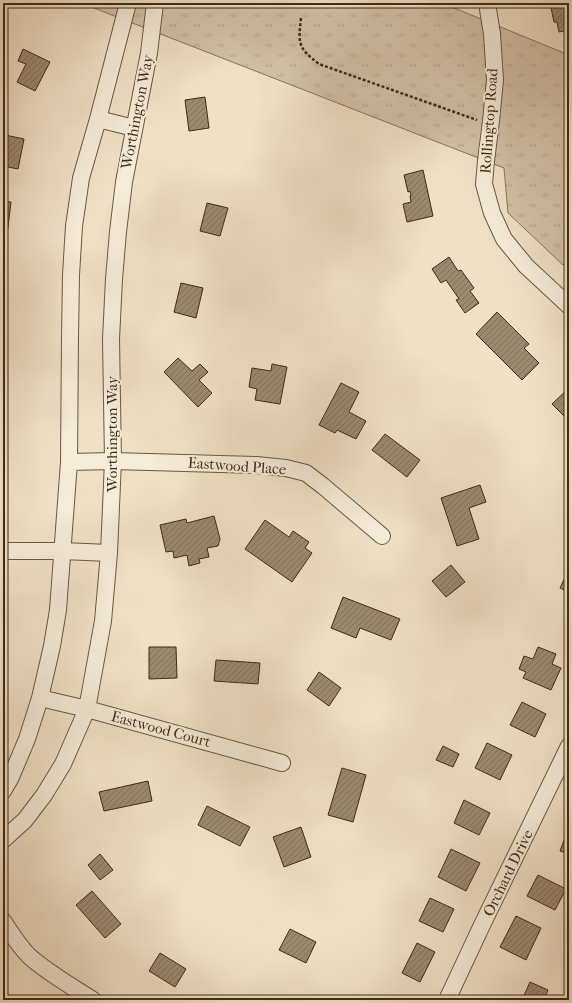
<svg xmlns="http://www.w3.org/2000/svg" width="572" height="1003" font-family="'IM FELL French Canon',serif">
<defs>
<pattern id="grass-tufts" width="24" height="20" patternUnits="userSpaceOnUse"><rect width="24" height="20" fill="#d2c2a7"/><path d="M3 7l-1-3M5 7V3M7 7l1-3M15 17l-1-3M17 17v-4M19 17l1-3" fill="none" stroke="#b5a78f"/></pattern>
<pattern id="building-hatch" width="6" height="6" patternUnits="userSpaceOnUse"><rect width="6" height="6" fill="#9b8a70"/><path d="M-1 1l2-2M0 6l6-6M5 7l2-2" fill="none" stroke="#80715b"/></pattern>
</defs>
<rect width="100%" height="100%" fill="#f0e1c6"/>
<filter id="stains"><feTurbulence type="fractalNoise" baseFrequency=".005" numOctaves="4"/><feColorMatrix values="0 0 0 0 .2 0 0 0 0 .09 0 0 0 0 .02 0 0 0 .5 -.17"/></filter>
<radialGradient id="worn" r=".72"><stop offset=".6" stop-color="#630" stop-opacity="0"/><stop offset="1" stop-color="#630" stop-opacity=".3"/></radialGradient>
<!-- grass -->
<path fill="url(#grass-tufts)" stroke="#88765c" d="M81,3H442L569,55V260L563,265L508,213L504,168Z"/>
<!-- building -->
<path fill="url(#building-hatch)" stroke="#3e2b12" d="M550,3H569V30L559,32L557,22H554Z
M23,49L50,62L35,91L17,82L26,64L18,61Z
M205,97L209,128L189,131L185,100Z
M5,135L24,139L18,169L3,166V144Z
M423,170L433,216L407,222L403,204L411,202L410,196H411L410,191L408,192L404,175Z
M3,201L11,202L7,235L3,234Z
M207,203L228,208L220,236L200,231Z
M449,257L458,271L461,270L474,288L470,291L479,303L465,313L456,300L459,299L446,280L441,283L432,269Z
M181,283L203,288L196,318L174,312Z
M497,312L529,344L524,348L539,363L522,380L476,334Z
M178,358L192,371L200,364L208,372L199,380L212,393L198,407L164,372Z
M272,364L287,367L280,404L255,400L257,389L249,387L252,368L271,371Z
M341,383L359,392L349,412L366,421L356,439L337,430L335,433L319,425Z
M569,388V421L552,404Z
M385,434L420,460L407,477L372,450Z
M3,457L8,458L3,471Z
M480,485L486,502L469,508L479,539L457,546L441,498Z
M214,516L220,539L218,546L207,548L209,557L199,559L200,563L189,566L187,555L174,558L173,551L166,552L160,525L186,519L187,523Z
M265,520L289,537L293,531L309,542L305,548L312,553L292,582L245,549Z
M451,565L465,582L446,597L432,581Z
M569,569V592L560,588Z
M343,597L400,619L391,640L360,628L356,638L331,628Z
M149,647H176L177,678L149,679Z
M538,647L556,654L552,664L561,668L551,690L523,678L526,672L519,669L524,656L533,659Z
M216,660L260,663L258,684L214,681Z
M319,672L341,688L329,706L307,690Z
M522,702L546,714L535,737L510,725Z
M487,743L512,755L500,780L475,768Z
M443,746L459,754L453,767L436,760Z
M342,768L366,775L353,822L328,815Z
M148,781L152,801L104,811L99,792Z
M464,800L490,813L479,835L454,823Z
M207,806L250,827L240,846L198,825Z
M301,827L311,857L284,867L273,837Z
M569,827V854L560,851Z
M451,849L480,863L466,891L438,877Z
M100,854L113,870L100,880L88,865Z
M538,875L566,889L555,910L527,896Z
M92,891L121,924L105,938L76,905Z
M430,898L454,909L443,932L419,921Z
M516,916L541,928L526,960L500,947Z
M290,929L316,942L306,963L279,950Z
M417,943L435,952L420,982L402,973Z
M160,953L186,969L175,987L149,971Z
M530,982L548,990L544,1000H522Z"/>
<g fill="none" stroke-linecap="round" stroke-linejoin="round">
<defs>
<path id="minor" d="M487,3L492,34L495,80L491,121L486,161L484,184L492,213L504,239L526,266L569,306
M98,119L134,128
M69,462L113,461L256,465L286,468L306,473L323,486L382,536
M3,551H63L109,553
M40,698L87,709L282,763
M3,791L11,777L27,739L40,698L52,646L58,610L69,462L70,336L71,275L74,226L81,178L98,119L128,3
M3,840L25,820L44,795L63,764L87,709L103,621L109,553L113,461L111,339L114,279L118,232L124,182L149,53L155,3
M3,921C11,933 19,946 29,956C48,973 71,986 93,1000
M447,1000L482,925L569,746"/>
</defs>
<!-- minor casing -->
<use href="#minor" stroke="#6a583f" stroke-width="18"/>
<!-- path -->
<path stroke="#3e2b12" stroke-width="2.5" stroke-dasharray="3 2" stroke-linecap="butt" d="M301,18C298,44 298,48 319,64L477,120"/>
<!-- minor -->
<use href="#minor" stroke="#f5ecda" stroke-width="16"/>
</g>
<g text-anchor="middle" stroke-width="4" stroke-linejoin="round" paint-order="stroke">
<!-- street labels -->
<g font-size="15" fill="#3e2b12" stroke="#f5ecda">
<text transform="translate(137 112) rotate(-79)" y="5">Worthington Way</text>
<text transform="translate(489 121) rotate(-86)" y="5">Rollingtop Road</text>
<text transform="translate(112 434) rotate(-90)" y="5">Worthington Way</text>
<text transform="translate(237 466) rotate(4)" y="5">Eastwood Place</text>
<text transform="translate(161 729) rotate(15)" y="5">Eastwood Court</text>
<text transform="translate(508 873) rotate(-64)" y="5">Orchard Drive</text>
</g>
</g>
<!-- margin -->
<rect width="572" height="1003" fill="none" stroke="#f0e1c6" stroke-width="16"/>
<rect x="4" y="4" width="564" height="995" fill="none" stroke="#3e2b12" stroke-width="2"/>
<rect x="8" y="8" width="556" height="987" fill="none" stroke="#3e2b12"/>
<rect width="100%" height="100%" filter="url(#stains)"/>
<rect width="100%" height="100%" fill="url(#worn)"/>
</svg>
